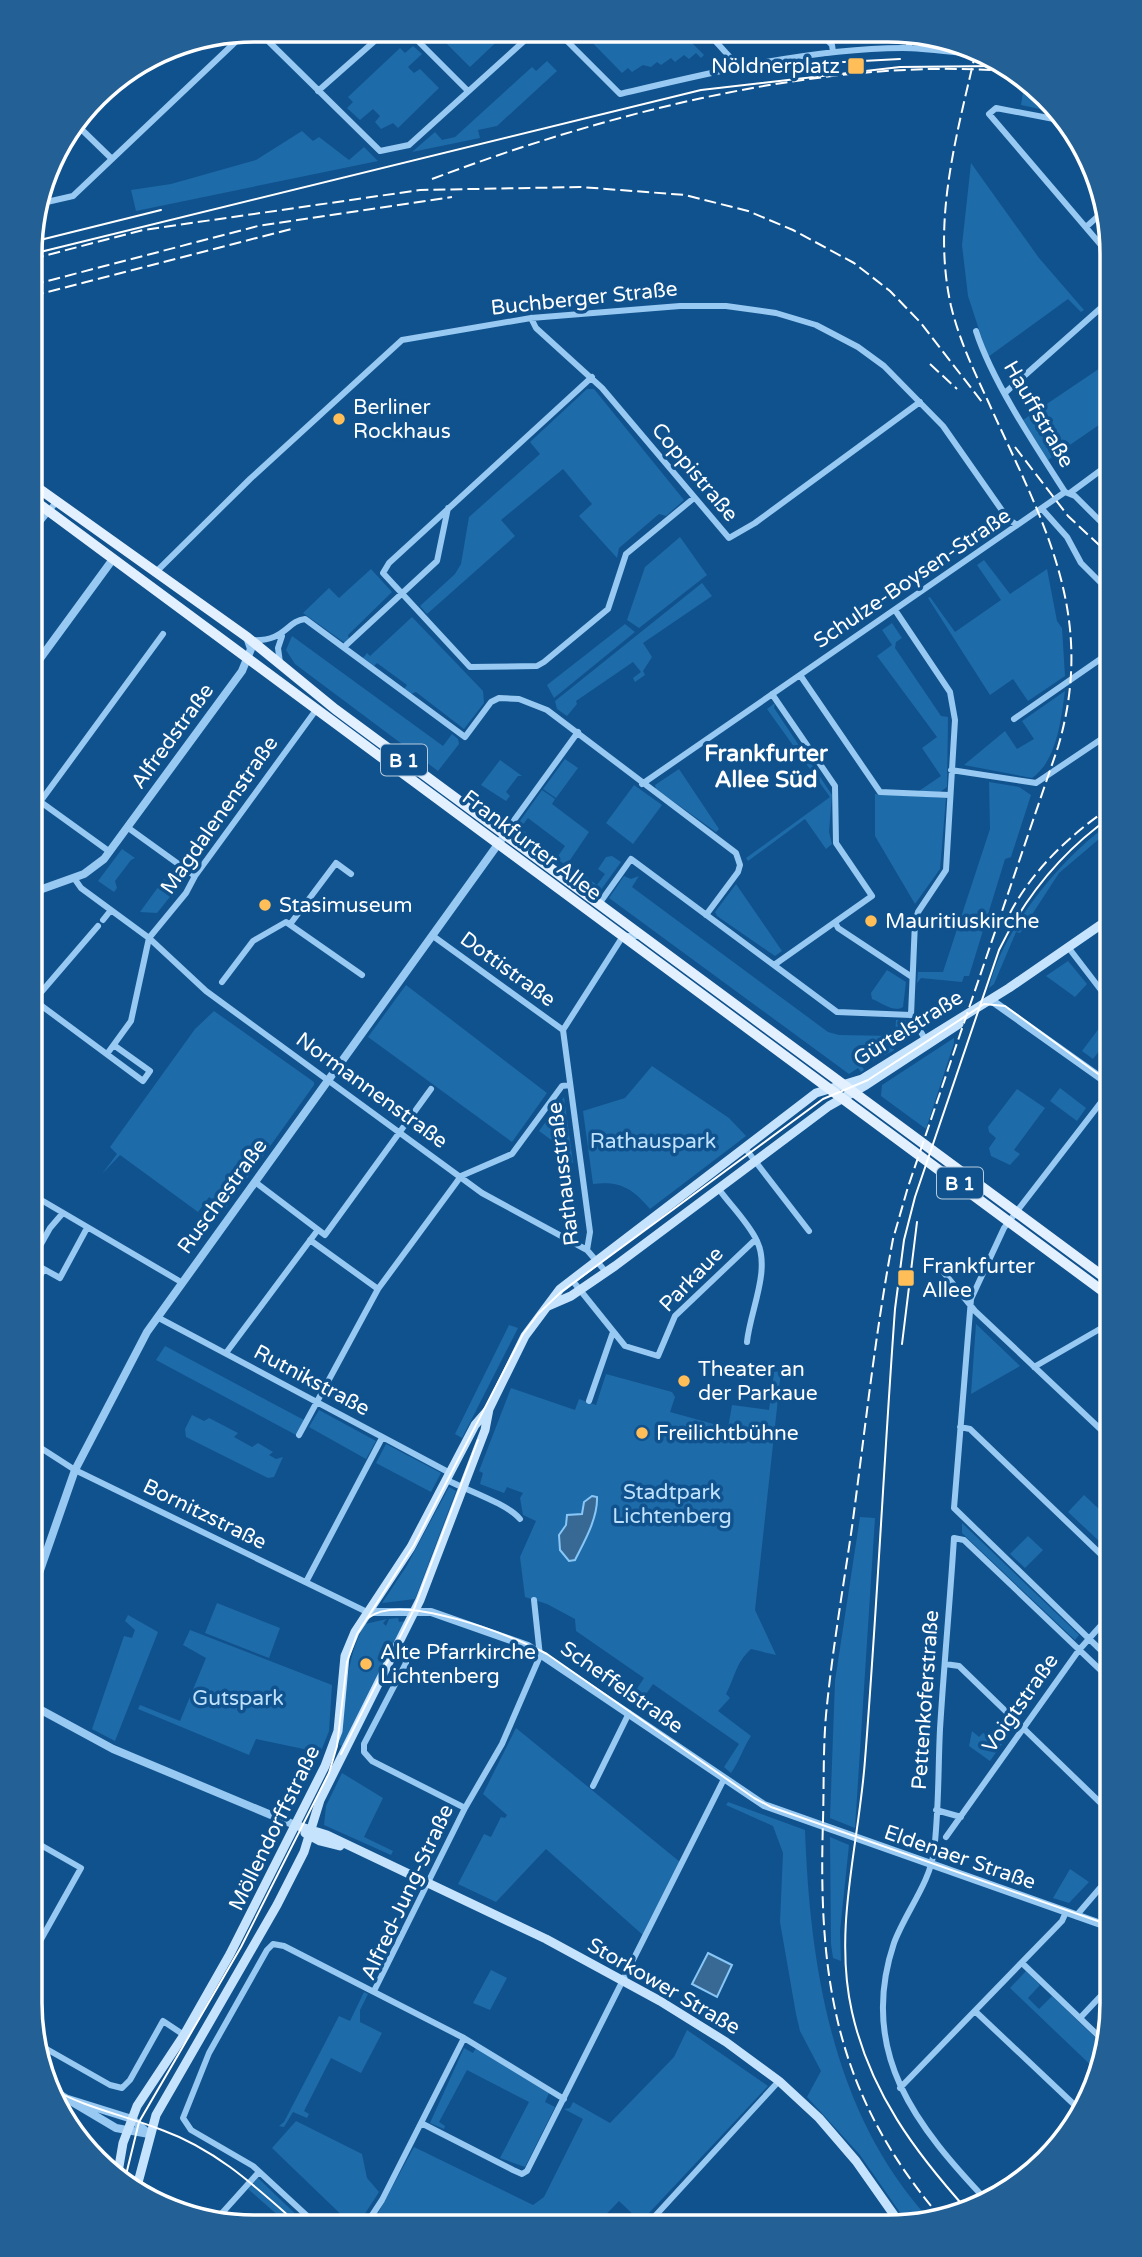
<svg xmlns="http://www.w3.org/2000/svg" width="1142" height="2257" font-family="'Varela Round',sans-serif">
<rect width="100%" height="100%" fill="#10528d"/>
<!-- green -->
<path fill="#1e6baa" d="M434,31H508L470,67Z
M582,32H681L704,55L701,58L696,53L689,59L684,55L675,62L671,58L661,65L657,62L651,67L643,65L632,72L628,68L622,73Z
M413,46L422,54L408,67L414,73L420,69L439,88L398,128L393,123L381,129L375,122L380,116L373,109L360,120L347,108L353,102L348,97L400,48L405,53Z
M547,61L557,71L497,126L478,130L480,138L412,152L435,132L442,140L455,137L532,67L536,71Z
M1025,80L1036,86L1054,112L1021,105Z
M302,131L313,141L319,137L349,160L364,147L378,161L136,211L131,190L171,184L256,160Z
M971,163L1039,258L1084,310L1081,312L1068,299L988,357L968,296L962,245Z
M1112,360V416L1048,460L1023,420Z
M587,389H594L684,500L666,516L659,514L619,548L617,558L579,516L592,504L563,469L501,520L515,536L427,614L420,606L455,574L461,564L469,517L540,454L530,442Z
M680,537L707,575L639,628L627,620L645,567Z
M984,560L1010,594L1047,569L1057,621L1062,628L1065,676L1028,701L1013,679L990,695L928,598L930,597L955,632L1001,600L977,565Z
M371,569L392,592L348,635L349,639L345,643L303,613L329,588L339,598Z
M702,583L712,596L643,643L652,657L643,671L645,675L635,682L633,678L641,672L633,662L576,701L577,704L567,716L557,709L555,701Z
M412,617L483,691L484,703L464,729L416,692L411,694L404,689L407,685L377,663L374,666L363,658L367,653L370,656Z
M892,623L902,638L896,642L895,648L941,716L948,717L947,787L940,792L919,791L941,776L922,748L937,737L877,656L892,645L882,630Z
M625,624L635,632L554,698L547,685Z
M292,636L443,746L452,734L458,739L459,744L438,771L295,664L286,650Z
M1065,691C1061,719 1057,761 1032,778L964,765L1005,731L1017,749L1034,739L1022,721Z
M775,703L774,708L832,795L829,832L832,844L826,849L805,819L748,861L746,858L830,797L767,709Z
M565,759L578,768L556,798L543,789Z
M500,760L522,776H518L506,792L510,796L506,801L481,785Z
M679,769L719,829L716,832L656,789L655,785Z
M989,782L1019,787L1031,795L1011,857L1005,859L969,976H964L962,982L921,978L917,983L918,972H943L990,829Z
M634,785L662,805L633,844L606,823Z
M542,790L555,799L552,804L589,832L568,863L597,885L605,874L598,869L606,857L612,856L621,862L600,891L552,855L554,853L558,856L565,846L528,818L520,828L552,852L550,854L515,828Z
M875,794L946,798L940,869L915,904L875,836Z
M1112,822V828L1059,873L1020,933L1016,932L994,984L989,988C1001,931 1063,855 1112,822Z
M122,849L135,858L131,860L115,881L117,888L114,892L98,881Z
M624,876L631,879L639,876L632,887L828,1032L839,1035L895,1036L896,1020H905L910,1025L893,1051L862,1066L864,1070L861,1072L858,1068L849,1074L609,898Z
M164,879L177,888L157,913L140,912Z
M736,884L782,951L775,956L717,916L715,912Z
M1068,961L1087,984L1075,997L1046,976Z
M887,970L906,982L903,1007C894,1013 882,1003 872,999L871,993Z
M406,985L547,1093L512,1142L368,1037Z
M1109,999L1112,1024L1107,1028L1111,1036L1093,1059L1082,1051L1109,1015L1103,1004Z
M214,1011L314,1082V1085L225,1209L209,1197L198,1212L120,1155L102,1174L117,1154L110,1147L195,1029Z
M954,1038V1043L926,1129L881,1096L882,1085Z
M652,1066L729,1118L746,1136L650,1209C632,1188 620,1181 593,1184L583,1111L625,1098Z
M1060,1088L1086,1108L1077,1121L1050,1101Z
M1017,1089L1045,1108L1014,1150L1020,1154L1010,1165L991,1156L989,1148L996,1138L989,1132L988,1127Z
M564,1097L573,1163L557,1155L561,1147L539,1131Z
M976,1324L1020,1366L971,1394Z
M509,1325L518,1328L462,1438L455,1434Z
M165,1346L304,1420L296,1435L156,1360Z
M781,1371L755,1610L776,1655L751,1649C735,1664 736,1675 726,1694L730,1698L718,1711L751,1736C743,1748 740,1760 731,1773L724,1767L739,1744L653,1684L637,1707L629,1701L644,1678L576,1631L575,1619L547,1604L525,1597L520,1557L536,1521L523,1515L520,1498L523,1493L507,1487L504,1493L480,1484L483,1473L479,1471L511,1388L575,1410L579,1399L596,1405L606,1374L672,1392L675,1397L670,1412L728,1428L732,1405L769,1410L774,1372Z
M319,1410L376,1441L366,1459L309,1427Z
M192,1415L204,1421L209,1418L238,1433L234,1437L252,1447L258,1443L273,1452L269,1455L276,1459L283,1457L274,1477L268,1478L186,1437L185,1429Z
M386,1444L441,1473L431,1492L376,1463Z
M449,1487L456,1491L415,1599L382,1603L406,1567Z
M1084,1495L1112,1521V1527L1099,1541L1068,1512Z
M860,1517L875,1518L855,1828L830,1818L835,1681Z
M962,1523L1079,1635L1075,1640L962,1533Z
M1028,1536L1043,1550L1025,1568L1010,1554Z
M217,1603L280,1628L269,1658L205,1633Z
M128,1615L158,1632L115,1741L92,1729L124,1636L132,1638L135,1630L125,1621Z
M398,1618L399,1622L406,1621L342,1746L339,1745C347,1703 343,1662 365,1624L387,1619L383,1623L386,1626L389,1619Z
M190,1630L332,1685L329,1731L318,1759V1752L256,1739L249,1755L138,1709L140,1705L180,1721L206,1658L183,1645Z
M516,1728L680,1862L644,1936L546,1849L496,1902L458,1884L484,1834L491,1837L501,1817L505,1818L507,1815L483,1794Z
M972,1731L979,1737L983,1733L1002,1744L990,1761L969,1746Z
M342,1773L383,1798L364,1837L393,1851L391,1855L324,1825L326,1806Z
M728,1802L805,1830C810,1968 833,2115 930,2220L908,2224L860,2155L807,2097L821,2071L800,2031L796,2014L780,1922L783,1853L773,1826L726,1805Z
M830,1837L849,1845L840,1931L841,1961L833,1958L831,1944Z
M1070,1869L1089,1882L1069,1903L1053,1898Z
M491,1970L507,1978L490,2010L473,2003Z
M1026,1971L1040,1985L1028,1998L1039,2009L1052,1996L1105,2047L1099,2073L1010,1988Z
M364,1992L368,1994L360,2010V2022L382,2033L361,2073L331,2058L304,2111L309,2114L307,2118L293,2112L284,2127L279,2126L284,2122L339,2016L350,2021Z
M687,2030L768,2086L649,2213L651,2216L643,2224L619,2201L595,2226H371L414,2147L533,2205L544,2197L583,2119L564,2109L570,2108L573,2102L610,2123L674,2057Z
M464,2048L473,2053L476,2048L549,2093L545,2102L555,2107L525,2167L500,2158L529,2102L467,2070L439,2122L445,2126L444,2129L430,2123Z
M296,2121L362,2154L367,2178L379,2192L357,2226H353L272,2148Z
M258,2178L308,2226L289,2225L248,2189Z"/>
<!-- water -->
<path fill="#376994" stroke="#88c6f6" stroke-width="2" d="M592,1496L597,1497C598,1518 584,1542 575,1560L569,1561L560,1550L559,1535L566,1525L567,1515L582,1514L584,1502Z
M708,1953L732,1965L717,1997L692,1984Z"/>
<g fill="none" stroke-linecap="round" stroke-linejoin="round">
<!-- minor -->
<path stroke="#97c9f2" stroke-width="6" d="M257,30L380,151L409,145L534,32
M408,31L468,91
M558,32L620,94C713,72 806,49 903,48C926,48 949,52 972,54
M708,33L738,66
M820,33L832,45L833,52
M909,34V48
M318,91L386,31
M1059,120L996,108L989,114L1112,258
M76,124L112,159
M38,204L73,196L247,31
M1086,227L1105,210
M531,318L536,328L602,388L729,538L755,523L920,402
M976,331C992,381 1036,447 1065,492
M592,377L389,563L383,573L470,667L537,666L544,662L608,609L626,554L694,498
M1006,392L1112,298
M1065,492L1075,496L1112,533
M1070,493L1112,462
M1042,509L1067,537L1081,563L1112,594
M31,515L35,519
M31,533L57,501
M157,571L250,479L402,340L531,318L680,306H726L776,313L816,325L858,347L884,366L943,426L1008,519L1017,525
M895,610L950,692L955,720L946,870L918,912L915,922L911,1015L925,1039
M251,640C286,642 286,621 305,619L465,737L491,702L499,698L519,699L547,710L736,853L740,865L738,872L706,915
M344,647L437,561L448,508
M280,663L278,648L282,636
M800,675L880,792L949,795
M772,694L835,786L836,843L872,896L774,965
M1014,719L1112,651
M951,770L1036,783L1112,732
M642,784L1065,492
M31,795L110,852
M40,802L163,634
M127,827L195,876
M504,834L578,732
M74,878L81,888L149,938L206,991L482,1193L587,1250L606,1272
M599,904L631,859L837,1012L911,1015
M103,920L111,910
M835,922L838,928L912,977
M291,923L336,863L351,874
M433,936L563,1030
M1068,947L1104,994L1112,988
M222,982L253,941L286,922L362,975
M31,998L143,1081L150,1071L115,1046
M31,1004L98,926
M107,1054L131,1021L149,938L186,893L195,876L316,710
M745,1148L809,1231
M255,1182L325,1235L431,1089
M718,1188C730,1205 748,1222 757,1241C771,1270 750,1311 747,1342
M31,1194L181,1282
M62,1214L50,1228L31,1262L60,1278L87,1228
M310,1240L378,1289
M587,1250L590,1232L563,1030L623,936H640
M936,1263L975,1311L1112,1440
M572,1280L625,1346L658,1356L675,1316L756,1239
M30,1293L44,1269
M157,1317L450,1473
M226,1353L317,1231
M1034,1367L1112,1322
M589,1401L613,1332
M960,1427L970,1429L1112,1565
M299,1435L378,1289L456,1183L461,1176L512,1154L562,1086L570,1085
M30,1441L75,1470L367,1612
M447,1480C466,1490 508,1504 520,1519
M306,1582L382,1438
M393,1653L405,1659L406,1663L364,1744V1752L372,1761L465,1808
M1112,1661L954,1508L971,1299L1004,1228L1112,1088
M945,1664L959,1666L1112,1814
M593,1786L629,1713
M936,1810L961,1817
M946,1837L1079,1650L1112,1613
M1076,1916L1112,1874
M30,1959L81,1868L30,1839
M1022,1963L1106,2043
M374,1991L465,1808L502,1744L540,1656L534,1600
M976,2012L1082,2112
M1080,2018L1112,1984
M36,2043L110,2085L122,2088L130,2080L163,2021L184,2035
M900,2088L1062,1921L1066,1912
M421,2123L513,2170L522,2174L527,2171L724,1779
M988,2202C917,2127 857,2053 894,1943C905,1913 930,1883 934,1851C939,1810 938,1769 940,1729C944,1665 950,1601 954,1538L964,1540L1112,1681
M214,2222L259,2172
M318,2226L253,2166L191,2130L183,2118L209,2053L267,1950L273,1944L284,1946L464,2038L564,2099
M365,2226L382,2200L464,2038
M645,2227L779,2081"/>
<!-- tertiary -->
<path stroke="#97c9f2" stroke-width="8" d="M31,671L113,559
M31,893L84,874L104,859L242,671L251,649L247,637
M991,1000L1112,1086
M30,1599L75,1470L147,1332L501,840
M367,1612H431L528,1646L764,1805L1112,1928
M30,1704L113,1749L295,1825
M52,2090L116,2128L149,2134
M68,2099L132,2119L149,2134"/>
<!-- secondary -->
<path stroke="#c6e3fd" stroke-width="9" d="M548,1306L571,1296L615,1266L829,1106L866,1085L959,1024
M295,1825L327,1835L546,1939L660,2001L726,2042L779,2081L819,2118L856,2161L901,2225
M305,1833L320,1841L340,1846
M117,2178L123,2143L137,2106L184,2035L230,1954L325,1766L338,1731L345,1656L355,1632L411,1547L475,1425L488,1410
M136,2190L156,2115L277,1905L304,1852L320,1800L420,1600L485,1430L489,1409L525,1336L560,1289L816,1093L862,1079L1009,988L1112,917"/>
<!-- primary -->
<path stroke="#e2f0ff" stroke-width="10" d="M31,483L247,637L335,709L1112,1283
M31,498L1112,1298"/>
<!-- tram -->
<path stroke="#fff" stroke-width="2" d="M768,72L825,63L900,59
M32,242L161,210
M32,254L701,90L900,67L996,66
M902,1344L917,1222
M368,1618C400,1591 514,1636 547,1654L754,1798L771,1807L1112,1926
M341,1754L414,1609L478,1440
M50,2088C86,2108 124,2115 162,2130C217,2150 256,2187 299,2225
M124,2183L139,2122L241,1947L329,1773L337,1746L347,1662L357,1634L414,1545L523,1334L538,1314L561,1292L823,1099L868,1080L984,1004L1005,1006L1112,1084
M968,2211C915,2152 870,2092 852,2012C833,1928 859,1844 865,1760C877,1610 884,1459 895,1309L904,1240L915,1197L999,950C1026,895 1062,851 1112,816"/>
<!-- rail -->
<path stroke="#fff" stroke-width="2" stroke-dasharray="12 5" stroke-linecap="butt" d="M432,179C604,114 822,57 1007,71
M32,259L143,230L420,190L581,187L685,195L748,211L793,230L854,263L890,291L920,322L982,402
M32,285L258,226L452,197
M32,296L295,228
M930,364L957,389
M1015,447L1068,516L1112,557
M1010,913C1034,868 1071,834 1112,806
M942,2219C835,2095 818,1978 823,1821C824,1785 823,1750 826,1715C832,1652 843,1589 852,1527C865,1431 875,1334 893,1239L908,1187L1058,747C1098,612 1041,519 987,399C973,369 959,339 951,306C932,221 956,138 975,55"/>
</g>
<!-- markers -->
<g fill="#ffbe58" stroke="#10528d" stroke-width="2.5">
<rect x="847" y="57" width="18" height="18" rx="3.5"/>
<circle cx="339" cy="419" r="7"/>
<circle cx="265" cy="905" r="7"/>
<circle cx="871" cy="921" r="7"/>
<rect x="897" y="1269" width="18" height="18" rx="3.5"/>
<circle cx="684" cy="1381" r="7"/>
<circle cx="642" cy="1433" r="7"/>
<circle cx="366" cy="1664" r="7"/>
</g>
<g text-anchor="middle" stroke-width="7" stroke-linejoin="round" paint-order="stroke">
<!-- shield labels -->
<g fill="#10528d" stroke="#b7cbdd" stroke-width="2">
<rect x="381" y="744.5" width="46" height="31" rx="5"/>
<rect x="937" y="1167.5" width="46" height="31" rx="5"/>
</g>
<g font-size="19" font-weight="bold" fill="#fff">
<text x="404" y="767">B 1</text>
<text x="960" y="1190">B 1</text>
</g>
<!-- poi labels -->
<g font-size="21" fill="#fff" stroke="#10528d" text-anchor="start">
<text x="840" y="73" text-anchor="end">Nöldnerplatz</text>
<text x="353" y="414">Berliner<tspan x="353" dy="24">Rockhaus</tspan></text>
<text x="279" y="912">Stasimuseum</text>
<text x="885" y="928">Mauritiuskirche</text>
<text x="922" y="1273">Frankfurter<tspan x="922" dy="24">Allee</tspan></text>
<text x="698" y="1376">Theater an<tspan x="698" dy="24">der Parkaue</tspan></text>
<text x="656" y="1440">Freilichtbühne</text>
<text x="380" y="1659">Alte Pfarrkirche<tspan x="380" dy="24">Lichtenberg</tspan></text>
</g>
<!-- street labels -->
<g font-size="21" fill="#fff" stroke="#10528d">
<text transform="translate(584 298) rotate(-6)" y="7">Buchberger Straße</text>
<text transform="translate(1039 414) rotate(60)" y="7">Hauffstraße</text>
<text transform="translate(695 472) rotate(50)" y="7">Coppistraße</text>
<text transform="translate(912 578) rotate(-34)" y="7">Schulze-Boysen-Straße</text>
<text transform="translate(172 736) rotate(-54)" y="7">Alfredstraße</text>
<text transform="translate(219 815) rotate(-55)" y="7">Magdalenenstraße</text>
<text transform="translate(532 845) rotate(37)" y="7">Frankfurter Allee</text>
<text transform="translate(508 969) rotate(36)" y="7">Dottistraße</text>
<text transform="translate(908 1028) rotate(-32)" y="7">Gürtelstraße</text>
<text transform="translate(372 1090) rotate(36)" y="7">Normannenstraße</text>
<text transform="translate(563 1174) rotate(-97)" y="7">Rathausstraße</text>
<text transform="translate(222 1196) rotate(-54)" y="7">Ruschestraße</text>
<text transform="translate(691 1279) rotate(-46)" y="7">Parkaue</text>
<text transform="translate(312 1380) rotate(28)" y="7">Rutnikstraße</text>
<text transform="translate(205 1514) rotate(26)" y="7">Bornitzstraße</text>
<text transform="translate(622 1687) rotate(35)" y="7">Scheffelstraße</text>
<text transform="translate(925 1700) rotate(-86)" y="7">Pettenkoferstraße</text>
<text transform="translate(1020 1703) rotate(-55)" y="7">Voigtstraße</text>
<text transform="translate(274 1828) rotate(-64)" y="7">Möllendorffstraße</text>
<text transform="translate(960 1857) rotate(19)" y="7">Eldenaer Straße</text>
<text transform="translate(407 1892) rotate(-65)" y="7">Alfred-Jung-Straße</text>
<text transform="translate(664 1986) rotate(30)" y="7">Storkower Straße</text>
</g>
<!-- park labels -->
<g font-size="21" fill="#bee1fd" stroke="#10528d">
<text x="653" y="1148">Rathauspark</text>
<text x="672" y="1499">Stadtpark<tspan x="672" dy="24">Lichtenberg</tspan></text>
<text x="238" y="1705">Gutspark</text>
</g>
<!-- neighbourhood labels -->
<g font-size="23" font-weight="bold" fill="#fff" stroke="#10528d">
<text x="766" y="761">Frankfurter<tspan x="766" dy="26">Allee Süd</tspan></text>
</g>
</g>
<!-- crop -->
<path d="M0 0H1142V2257H0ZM254 42H888A212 212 0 0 1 1100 254V2003A212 212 0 0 1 888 2215H254A212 212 0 0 1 42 2003V254A212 212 0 0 1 254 42Z" fill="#236096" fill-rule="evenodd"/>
<path fill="none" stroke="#fff" stroke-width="3.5" d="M254 42H888A212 212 0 0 1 1100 254V2003A212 212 0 0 1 888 2215H254A212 212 0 0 1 42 2003V254A212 212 0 0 1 254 42Z"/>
</svg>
